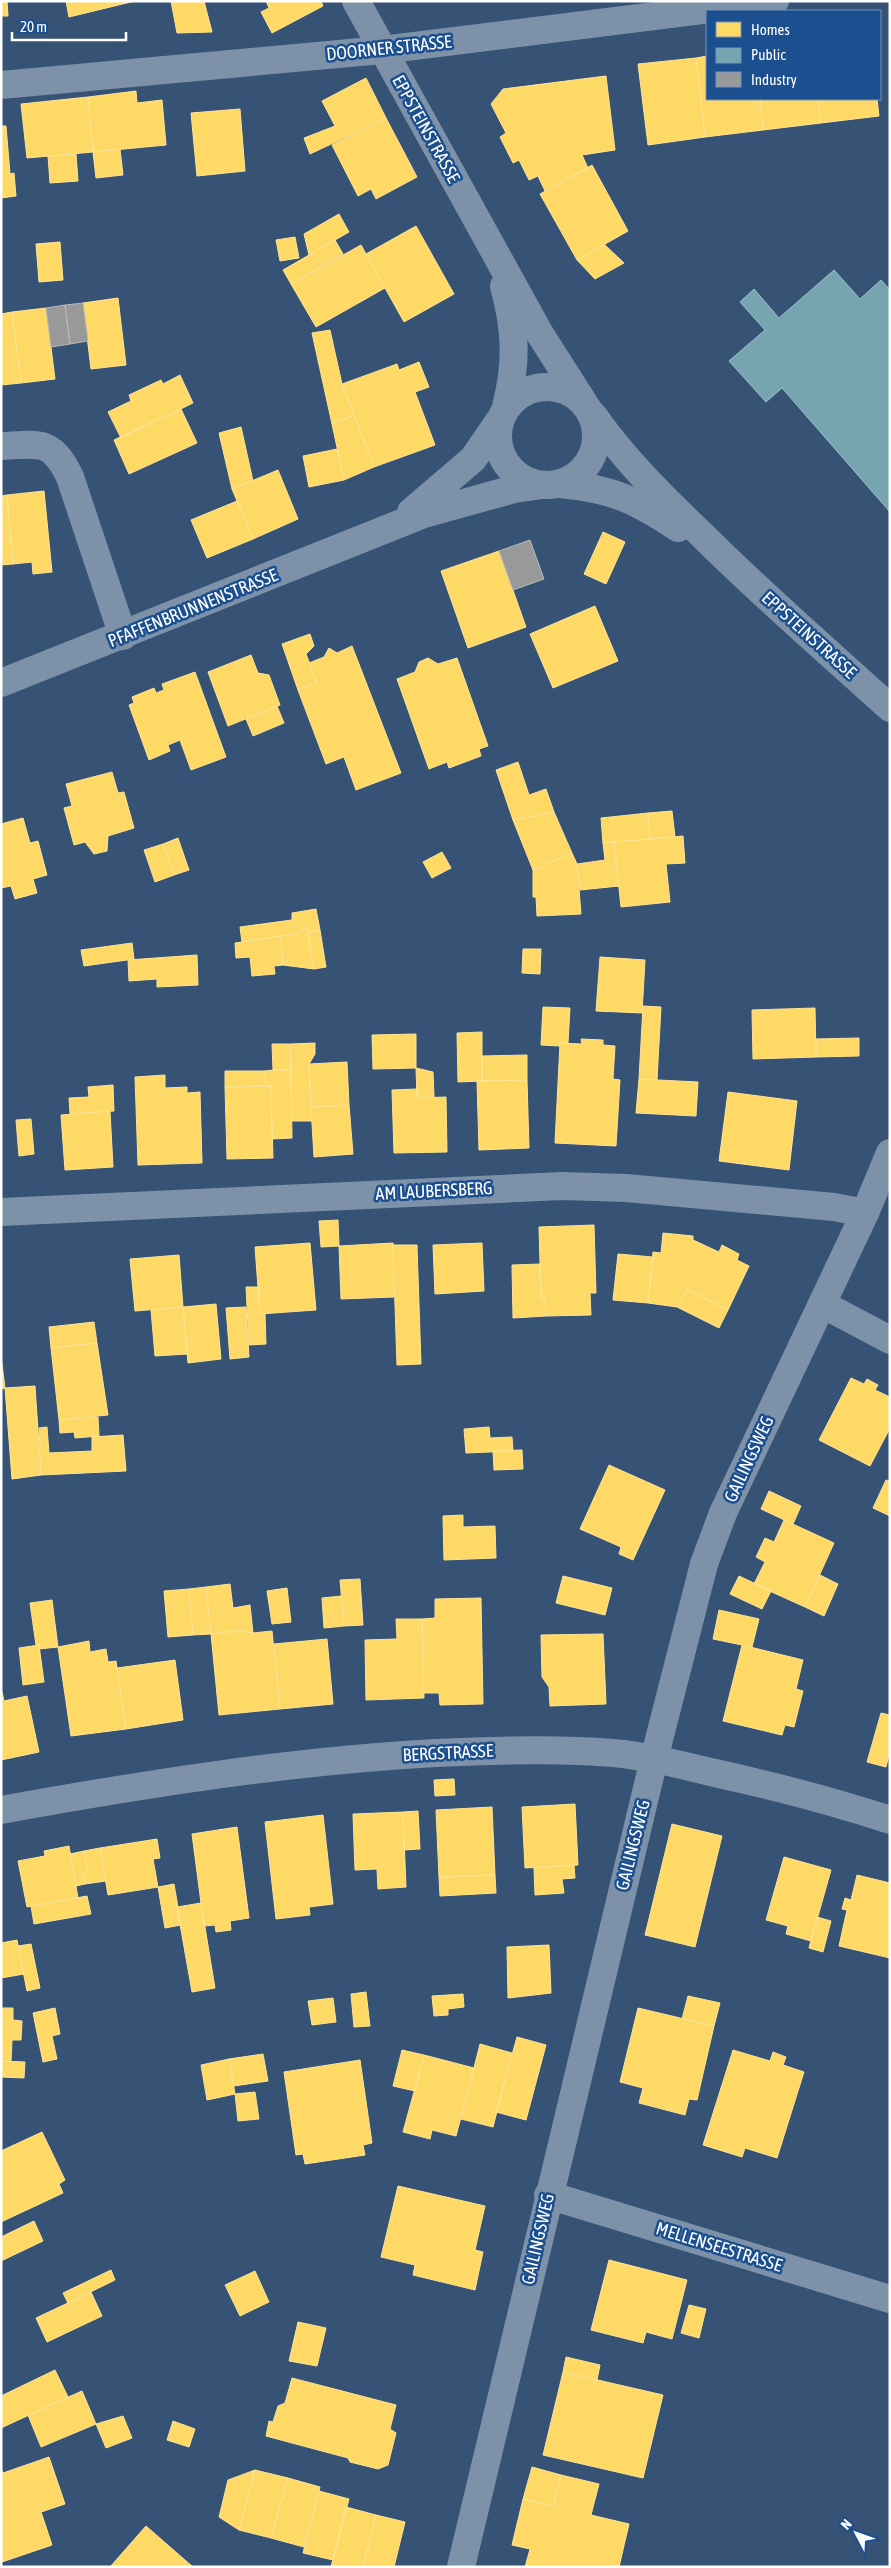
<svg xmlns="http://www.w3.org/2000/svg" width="891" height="2568" font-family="'Asap Condensed',sans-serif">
<rect width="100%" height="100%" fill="#365274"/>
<!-- homes -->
<path fill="#ffd966" stroke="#ffe494" d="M1,1H7L8,16H1Z
M66,1H135L69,17Z
M171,1H204L212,32L177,33Z
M266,1H321L323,6L272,33L261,12L269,8Z
M707,56V99H760L763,130L705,137L696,58Z
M696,58L705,137L648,145L638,64Z
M606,76L615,150L582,155L588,168L545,191L538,176L529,180L519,160L513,163L500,137L506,133L491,104L503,89Z
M366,78L386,118L310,154L304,138L335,126L322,101Z
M136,91L137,103L162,100L166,145L93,152L88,97Z
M88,97L93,152L27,158L21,104Z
M760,99H818L821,123L763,130Z
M818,99H877L879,116L821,123Z
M240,109L245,171L197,176L191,113Z
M386,118L417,177L376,199L371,189L358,196L332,145Z
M1,126H6L10,174L14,173L16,196L1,198Z
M120,149L123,175L96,178L93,152Z
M76,154L78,181L50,183L48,156Z
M592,165L628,231L577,260L540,194Z
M339,214L349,232L309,255L304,234Z
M416,226L454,294L404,322L366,254Z
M295,237L299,258L280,261L276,240Z
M335,240L343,254L291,284L283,270Z
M60,242L63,280L39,282L36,244Z
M604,244L624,263L595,279L577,260Z
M361,245L385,288L316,327L291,284Z
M118,298L126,365L91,369L83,303Z
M46,308L55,379L21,383L12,312Z
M12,312L21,383L1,385V314Z
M330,330L342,384L354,415L332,424L312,333Z
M419,362L429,387L415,392L435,445L374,467L342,384L397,364L399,370Z
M180,375L193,403L121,438L108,412L131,401L129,395L161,380L163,384Z
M181,409L197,443L129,474L114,440Z
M354,415L374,467L344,480L332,424Z
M241,427L253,481L232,489L219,433Z
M337,449L344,480L309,487L303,456Z
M278,470L298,519L253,539L232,489Z
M44,491L52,572L33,574L32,562L13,564L7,495Z
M7,495L13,564L1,565V496Z
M237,501L253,539L207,558L191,520Z
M603,532L625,542L606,584L584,574Z
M499,551L526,627L468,648L441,571Z
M595,606L618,661L553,688L530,634Z
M310,634L314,646L306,654L317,683L298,690L282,644Z
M352,646L401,773L356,790L344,757L326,764L298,690L317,683L309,663L324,657L329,648L337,653Z
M251,655L258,673L269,675L280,705L228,726L208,672Z
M428,658L438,664L457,658L488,746L479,749L481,756L449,768L447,762L429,769L397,679L415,672L419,662Z
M195,672L226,757L191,770L180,740L168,745L170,751L149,760L129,705L134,703L132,697L154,688L156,693L164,690L162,684Z
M277,706L284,723L253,736L246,719Z
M518,762L529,795L546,789L554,812L513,820L496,770Z
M112,772L118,793L124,792L134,828L108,836L107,851L94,854L85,842L74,845L64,808L72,806L66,784Z
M672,811L675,837L650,839L648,813Z
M554,812L572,853L533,870L513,820Z
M648,813L650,839L603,843L601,818Z
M23,818L30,843L38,841L47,875L33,879L37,893L15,899L11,886L1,888V824Z
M683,836L685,863L666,864L670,902L621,907L614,842Z
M178,838L189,870L174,875L163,844Z
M614,842L619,886L580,890L577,864L605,860L603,843Z
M163,844L174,875L155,882L144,850Z
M442,852L451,868L432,878L423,862Z
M572,853L577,864L581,914L537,916L536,897H533V870Z
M316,909L320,930L307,932V927L295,934L242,942L240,927L292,920V913Z
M307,927L314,969L283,965L281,936L295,934Z
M320,930L326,967L314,969L307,932Z
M281,936L283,965L274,966L275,974L252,976L250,957L236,958L235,943Z
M132,943L134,959L84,966L81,950Z
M523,949H541L540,974L522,973Z
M197,955L198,985L157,987V979L129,981L128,960Z
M600,957L645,960L642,1013L596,1011Z
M643,1006L661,1007L657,1080L639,1079Z
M543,1007L570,1008L568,1043H560V1046L541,1045Z
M815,1008L816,1057L753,1059L752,1010Z
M482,1032V1081L458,1082L457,1033Z
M416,1034V1068L373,1069L372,1035Z
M859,1038V1056L816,1057V1039Z
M581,1039L603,1040V1045L615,1046L613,1079L620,1080L616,1146L555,1143L560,1043L582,1044Z
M315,1043V1054L309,1064L312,1121H292L290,1044Z
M272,1044H290L291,1070H273Z
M527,1055V1080L482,1081V1056Z
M347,1062L349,1105L311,1107L309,1064Z
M416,1068L433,1072L434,1097L417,1098Z
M273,1070H291L292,1138L272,1139L271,1086H266L265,1071Z
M225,1071H265L266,1086L225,1087Z
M165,1075V1088L187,1087V1093L200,1092L202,1163L138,1165L135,1077Z
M639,1079L698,1082L696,1116L636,1113Z
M527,1080L529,1148L479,1150L477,1081Z
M113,1085L114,1111L70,1114L69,1098L89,1097L88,1087Z
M271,1086L273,1158L227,1159L225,1087Z
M417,1089V1098L446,1097L447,1152L394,1153L392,1090Z
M728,1092L797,1101L789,1170L719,1161Z
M349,1105L353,1154L314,1157L311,1107Z
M110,1111L113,1167L65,1170L61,1115Z
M31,1119L34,1154L19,1156L16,1120Z
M338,1220L339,1246L321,1247L319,1221Z
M594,1225L596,1293H590L591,1315L546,1316L545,1299H541L539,1227Z
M663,1233L693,1236V1240L719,1252L722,1245L739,1254L737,1260L749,1266L728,1310L687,1289L677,1307L648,1303L653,1252L661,1253Z
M310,1243L316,1310L260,1314L255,1247Z
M393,1243L394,1297L341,1299L339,1246Z
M482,1243L484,1291L435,1294L433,1245Z
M393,1245H417L421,1364L397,1365Z
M618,1254L653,1257L648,1303L613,1300Z
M179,1255L183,1307L135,1311L130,1259Z
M540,1264L541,1299H545L546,1316L513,1318L512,1265Z
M246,1287H259L260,1314H265L266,1344L249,1345Z
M687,1289L728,1310L719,1328L677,1307Z
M216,1304L221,1359L188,1363L183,1307Z
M183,1307L188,1354L155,1356L151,1310Z
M246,1307L249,1357L230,1359L226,1308Z
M94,1322L97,1343L51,1348L49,1327Z
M97,1343L108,1415L59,1420L51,1348Z
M1,1356L5,1388L1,1389Z
M851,1378L864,1384L867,1379L878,1385L875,1390L890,1397V1428L870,1466L819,1440Z
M35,1386L41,1475L12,1479L5,1388Z
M98,1417L99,1436L75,1438L74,1432L60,1433L59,1420Z
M47,1427L49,1453L92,1451V1437L123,1435L126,1471L41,1475L39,1428Z
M489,1427L490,1438L512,1437L513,1451L466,1453L464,1429Z
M522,1450L523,1469L494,1470L493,1451Z
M609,1465L665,1490L633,1560L619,1554L621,1547L580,1529Z
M886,1480L890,1481V1516L873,1508Z
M769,1491L801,1506L793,1524L761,1509Z
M463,1515V1527L495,1526L496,1558L444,1560L443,1516Z
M784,1520L834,1543L805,1607L754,1584L765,1562L756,1557L765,1538L774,1542Z
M820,1575L838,1584L824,1616L805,1607Z
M563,1576L612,1588L605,1615L556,1603Z
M739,1576L771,1591L762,1609L730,1594Z
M360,1579L363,1625L344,1626L340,1580Z
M230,1584L233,1608L250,1605L253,1633L242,1630L211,1634L206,1587Z
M206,1587L211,1634L193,1635L189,1589Z
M287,1588L291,1622L272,1624L267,1591Z
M189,1589L193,1635L168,1637L164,1591Z
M341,1596L344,1626L324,1628L322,1598Z
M481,1598L483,1704L440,1705L439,1693H424L422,1619L435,1618V1599Z
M52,1600L58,1647L39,1649V1645H36L30,1603Z
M719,1610L759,1619L752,1647L713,1639Z
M396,1619H422L424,1698L366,1700L365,1640L397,1639Z
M242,1630L253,1633L272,1631L280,1709L219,1715L211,1634Z
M603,1634L606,1704L550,1706L549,1687L542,1677L541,1635Z
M327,1639L333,1704L280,1709L274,1644Z
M89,1641L90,1652L106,1649L108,1662L116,1661L126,1729L71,1736L58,1647Z
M39,1645L44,1682L23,1685L19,1648Z
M742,1645L803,1660L796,1689L803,1691L794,1727L785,1725L782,1735L723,1721Z
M175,1660L183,1720L126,1729L117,1668Z
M2,1692L4,1701L27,1696L39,1752L1,1760Z
M881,1713L890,1715V1751L886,1767L867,1762Z
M454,1779L455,1795L435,1796L434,1780Z
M575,1804L578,1865L525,1868L522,1807Z
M492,1807L495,1875L439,1877L436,1810Z
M418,1811L420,1849L404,1850L403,1812Z
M403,1812L406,1887L378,1889L377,1869L355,1870L353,1814Z
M323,1815L333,1904L309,1907L310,1915L276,1919L265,1822Z
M672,1824L722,1836L695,1947L645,1935Z
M237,1827L249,1918L230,1921L231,1930L216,1932L215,1925L204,1926L192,1834Z
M157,1839L160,1858L153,1859L158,1887L108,1895L100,1848Z
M69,1846L78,1898L27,1907L18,1861L45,1856L44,1851Z
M100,1848L106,1881L85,1884L83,1872H88L84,1851Z
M84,1851L88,1872H83L85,1884L76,1886L70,1854Z
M784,1857L831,1870L811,1941L786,1934L788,1926L766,1920Z
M574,1865L575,1878L562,1879L564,1893L535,1895L534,1868Z
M495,1875L496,1893L440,1896L439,1877Z
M857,1875L890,1883V1958L839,1946L847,1910L842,1909L845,1898L851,1900Z
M174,1884L181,1925L165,1928L158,1887Z
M87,1896L91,1914L34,1924L31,1906Z
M201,1903L215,1988L192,1992L177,1907Z
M817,1917L831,1921L823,1952L809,1948Z
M17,1940L24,1974L1,1978V1943Z
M31,1944L40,1988L27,1991L18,1946Z
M549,1945L551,1993L508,1998L507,1947Z
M366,1992L370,2026L354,2027L351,1994Z
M463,1994L464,2007L448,2009V2015L434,2016L432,1996Z
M688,1996L720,2003L714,2026L682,2019Z
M333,1998L336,2022L312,2025L308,2001Z
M1,2008H13V2020L22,2021L21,2040H12L11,2062L1,2061Z
M55,2008L60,2034L52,2036L57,2059L43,2062L33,2013Z
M638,2008L714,2026L697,2100L689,2099L685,2115L639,2103L643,2088L620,2082Z
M517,2037L546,2045L526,2120L496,2112Z
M480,2044L512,2053L493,2127L461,2119Z
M402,2050L424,2055L415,2091L393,2086Z
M733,2050L770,2061L773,2052L786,2057L783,2065L804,2072L777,2158L745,2148L742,2157L703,2145Z
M263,2054L268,2081L234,2086L229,2059Z
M424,2055L474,2068L456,2136L432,2130L430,2139L403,2132Z
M229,2059L235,2094L207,2100L201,2065Z
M360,2060L372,2143L363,2145L365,2155L305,2164L303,2154L296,2155L284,2072Z
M1,2061L25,2062L24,2078L1,2077Z
M255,2092L259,2119L238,2121L235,2094Z
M42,2132L65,2180L59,2184L63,2193L1,2222V2151Z
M398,2186L485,2206L475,2250L483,2252L475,2290L413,2275L415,2265L381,2257Z
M34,2221L43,2241L1,2261V2237Z
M609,2260L687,2280L672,2339L646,2332L643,2343L591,2330Z
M111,2270L115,2280L68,2303L63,2293Z
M255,2271L269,2302L240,2316L225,2285Z
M91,2292L102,2316L47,2342L36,2318Z
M689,2305L706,2309L699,2338L681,2333Z
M298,2322L326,2328L317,2366L289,2361Z
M566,2357L600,2365L597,2380L563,2372Z
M55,2370L68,2397L1,2428V2396Z
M563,2372L663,2395L643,2478L543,2455Z
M292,2378L396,2405L390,2429L396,2433L388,2465L378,2469L350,2462L348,2458L266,2436L269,2421L273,2422L278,2406L285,2403Z
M82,2391L96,2424L41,2447L28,2415Z
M123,2416L132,2438L106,2448L96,2424Z
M173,2421L195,2429L189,2447L167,2440Z
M49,2457L65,2504L41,2512L52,2545L2,2562L1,2468L3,2473Z
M532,2467L561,2475L553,2506L523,2499Z
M255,2470L239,2530L219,2517L228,2480Z
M255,2470L288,2478L271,2538L239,2530Z
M561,2475L599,2484L591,2515L629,2524L619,2567H525L530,2549L512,2545L523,2499L553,2506Z
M288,2478L320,2487L304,2547L271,2538Z
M319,2491L349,2499L333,2560L303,2553Z
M346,2507L376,2515L363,2567H331Z
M376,2515L405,2522L394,2567H363Z
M146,2526L193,2567H110Z"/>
<!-- public -->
<path fill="#76a5af" stroke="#9fc0c7" d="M834,270L860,299L881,280L890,290V512L782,388L766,402L729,361L765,330L740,302L754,289L779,318Z"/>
<!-- industry -->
<path fill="#999" stroke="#b8b8b8" d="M83,303L88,341L70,344L65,305Z
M65,305L70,344L51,347L46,308Z
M530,540L544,579L513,590L499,551Z"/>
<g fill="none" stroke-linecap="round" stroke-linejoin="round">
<!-- minor -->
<path stroke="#7d92a8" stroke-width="28" d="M356,1L540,334L584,403
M1,85L382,50L775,1
M504,286C516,330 517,363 506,407
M498 436a49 49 0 1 1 98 0a49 49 0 1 1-98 0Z
M593,415C624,459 661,496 700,533C761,594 826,650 890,708
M1,446C41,444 51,439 70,477L123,636
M560,484C612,489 634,499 678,528
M411,512L473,459L499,421
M1,683L424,514L514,489L543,485
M1,1212L562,1186L626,1188L834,1207L865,1213
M822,1304L890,1340
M1,1810C145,1784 290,1761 436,1753C495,1750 555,1748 613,1753C647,1756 681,1765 715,1773C774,1786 832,1801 890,1820
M548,2195L890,2299
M461,2567L654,1759L704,1564L723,1513L865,1213L890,1153"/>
</g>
<g text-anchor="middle" stroke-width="5" stroke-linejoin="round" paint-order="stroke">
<!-- street labels -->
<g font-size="18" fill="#fff" stroke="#1b4f8f">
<text transform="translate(389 48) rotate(-6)" y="6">DOORNER STRASSE</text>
<text transform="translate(426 129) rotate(61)" y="6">EPPSTEINSTRASSE</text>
<text transform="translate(193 608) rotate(-22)" y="6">PFAFFENBRUNNENSTRASSE</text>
<text transform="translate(809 635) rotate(42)" y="6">EPPSTEINSTRASSE</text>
<text transform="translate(434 1191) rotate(-3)" y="6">AM LAUBERSBERG</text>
<text transform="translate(749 1459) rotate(-65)" y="6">GAILINGSWEG</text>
<text transform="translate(448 1753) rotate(-3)" y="6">BERGSTRASSE</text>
<text transform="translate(633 1845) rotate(-76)" y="6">GAILINGSWEG</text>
<text transform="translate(538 2239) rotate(-77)" y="6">GAILINGSWEG</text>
<text transform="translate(719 2247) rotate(17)" y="6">MELLENSEESTRASSE</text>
</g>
</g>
<!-- border -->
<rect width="891" height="2568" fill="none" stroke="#ffffff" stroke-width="5"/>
<!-- legend -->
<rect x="706" y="10" width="175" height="90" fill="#1b4f8f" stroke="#7695bc"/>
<rect x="716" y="22" width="25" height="15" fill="#ffd966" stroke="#7695bc"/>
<text x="751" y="35" font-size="15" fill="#ffffff">Homes</text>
<rect x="716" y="48" width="25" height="15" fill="#76a5af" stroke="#7695bc"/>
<text x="751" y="60" font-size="15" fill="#ffffff">Public</text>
<rect x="716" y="72" width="25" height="15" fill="#999999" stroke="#7695bc"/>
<text x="751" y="85" font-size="15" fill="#ffffff">Industry</text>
<!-- north arrow -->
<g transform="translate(856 2533) rotate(311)" stroke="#1b4f8f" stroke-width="4" paint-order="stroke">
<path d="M0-4L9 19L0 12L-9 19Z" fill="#ffffff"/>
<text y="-8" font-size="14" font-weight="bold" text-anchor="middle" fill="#ffffff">N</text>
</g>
<!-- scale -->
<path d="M12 32v8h114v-8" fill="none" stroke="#ffffff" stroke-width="2.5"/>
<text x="20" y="32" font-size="15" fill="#ffffff" stroke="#1b4f8f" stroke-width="4" paint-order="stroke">20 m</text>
</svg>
